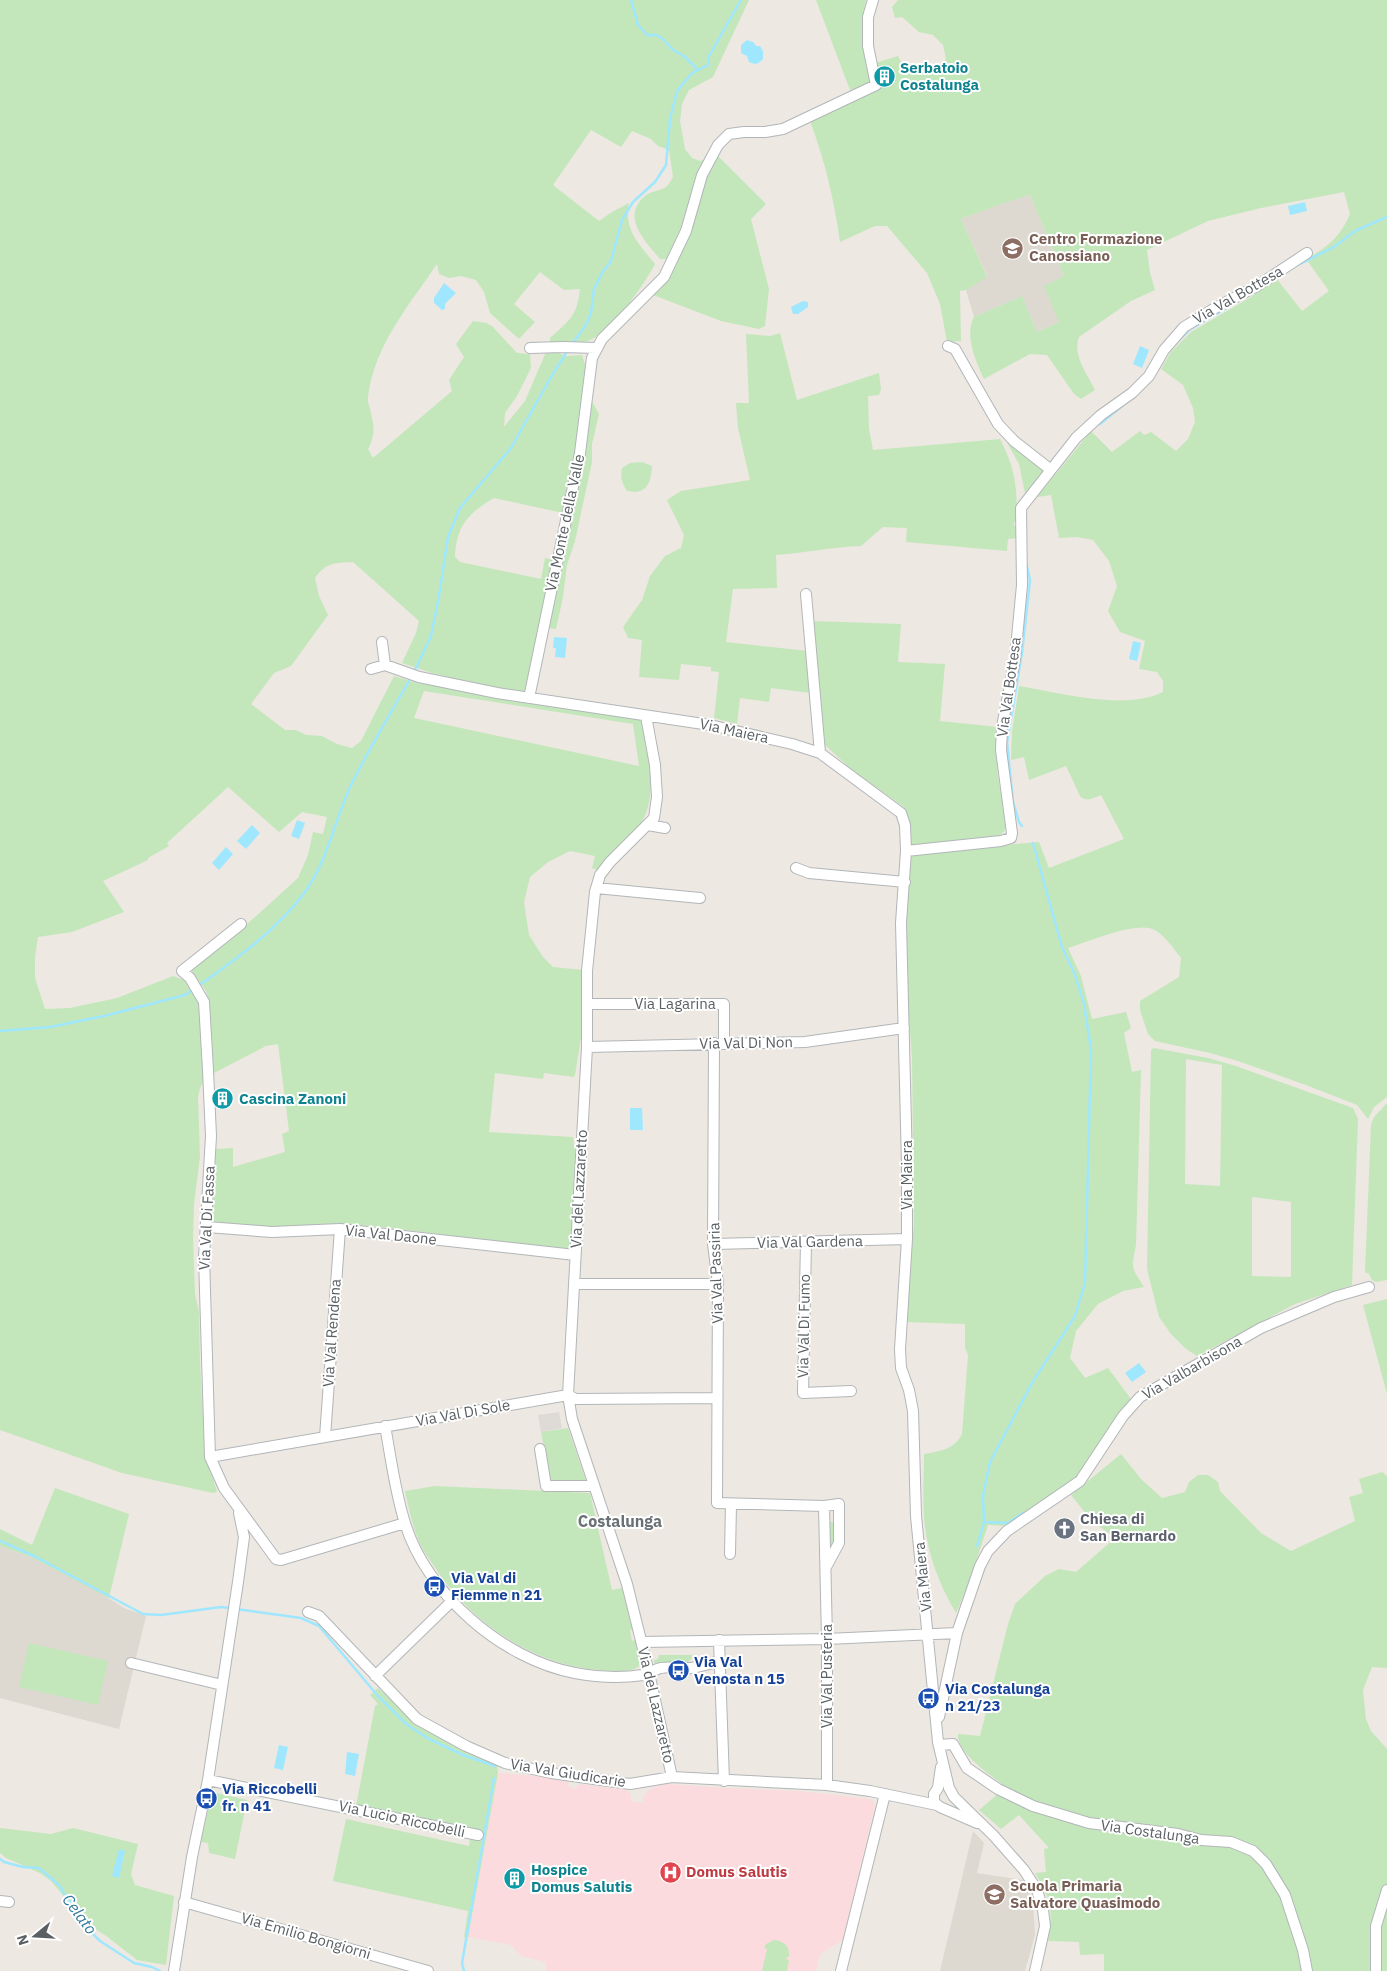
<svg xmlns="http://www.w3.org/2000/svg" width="1387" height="1971" font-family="'IBM Plex Sans',sans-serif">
<rect width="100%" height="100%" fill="#ede8e1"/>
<!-- industrial -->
<path fill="#dedad5" d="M887,66L891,82L880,85L876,68Z
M559,1412L562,1428L541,1432L538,1415Z"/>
<!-- education -->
<path fill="#ddd8d0" d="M1030,195L1064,276L1059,322L1037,332L1022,296L974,317L966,290L987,276L961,219L1004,203Z
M0,1546L31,1557L99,1592L124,1608L146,1616L119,1729L0,1698Z
M973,1831L984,1843L977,1873L1023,1880L1033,1902L1035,1935L1025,1971H940Z"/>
<!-- medical -->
<path fill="#fcdbde" d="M498,1773L535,1776L568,1782V1786L574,1789L579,1784L627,1790L631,1795V1801L643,1803L644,1796L650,1789L666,1784L723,1788L799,1791L870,1799L875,1803V1806L843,1940L820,1954L816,1971H546V1962L521,1956L511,1945L468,1937Z"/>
<!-- green -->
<path fill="#c3e7bb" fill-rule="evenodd" d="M0,0H749L713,77L689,90L682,104L680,121L685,149L692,158L700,161L705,159L696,175L680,230L666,259H660C646,242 620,217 645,196C651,191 660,191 666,187C669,185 671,180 673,177L669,150L658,146L651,139L632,131L621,147L591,130L553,185L599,221L612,212L629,203C623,230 640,245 655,264C644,285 609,336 585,342C574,345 561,343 550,343V338C570,320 577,316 580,289L564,290L540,272L514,304L535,322L519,339L490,313L484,292L476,280L461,276L449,278L439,274L437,264C409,305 374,346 368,397C367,401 369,405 370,409C374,426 376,433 368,449L373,458L452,391L449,380L464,357L456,344L473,321L486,323L492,326L517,353L530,354L531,368L517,396L505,413L504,427L525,401L546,352H555L567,356L582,355L586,367L590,398L599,414L592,444V462L575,541L567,565L563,597L556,629L548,628L526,691L522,694L432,673L402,663L416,633L419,621L353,562C335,563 326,562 315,578L319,596L328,615L291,666L274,673L251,704L285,730H296L306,735L322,736L337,744L352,748L361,741L394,676L417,683L641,718C647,753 661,796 638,828C634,833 628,836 623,841C614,850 606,860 598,870L592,868L595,856L570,851L548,862L530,877L524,902L529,935L543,957L553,967L583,970L581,1038L575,1075L573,1077L544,1073L543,1079L495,1073L489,1132L573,1137L576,1158L570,1245L568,1250L373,1226L340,1224L277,1228L214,1226L209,1219L215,1149L233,1148V1167L285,1152L282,1134L289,1131L278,1044L266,1046L212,1074L209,1001L206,991L191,970L244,927L298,878L308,855L313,832L323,834L327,817L302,812L279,832L228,787L167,843L169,846L148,858V860L103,881L124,912L72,932L38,937L35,957V978L45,1009L70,1008L117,998L173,976L184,980L198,1002L205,1079L200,1088L198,1097L200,1157L194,1204L193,1238L195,1294L199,1312L200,1362L205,1455C208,1468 214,1479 217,1492L213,1493L122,1473L0,1430ZM494,498L563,513L559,561L545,558L541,579L460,562L455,557C456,527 468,513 494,498ZM424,691L633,724L639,766L414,718Z
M816,0H866C859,28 867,56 873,83L850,90Z
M898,0H1387V1097L1374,1107L1368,1119L1357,1105L1306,1085L1238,1061L1210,1053L1155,1041L1148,1034L1140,1010V1001L1179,977L1181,958C1173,948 1166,937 1155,930C1137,920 1088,942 1068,948L1081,976L1092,1019L1126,1012L1131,1028L1124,1033L1132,1072L1141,1070L1136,1245C1131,1270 1131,1266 1144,1287L1123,1291L1098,1304L1076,1331L1070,1358L1085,1378L1108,1368L1131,1399L1105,1433L1087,1468L1077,1477L1006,1526L988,1525L969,1583L956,1613C940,1586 929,1558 925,1527C922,1503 924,1478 924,1454C940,1451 954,1450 962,1434L968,1355L965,1348V1324L905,1322L914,1223L912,1057L907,991V910L911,853L1039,842L1049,868L1124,839L1101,795C1093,798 1087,803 1080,796L1066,766L1029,780L1024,757L1011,760L1012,731L1019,686C1062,693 1123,711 1163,692V681L1157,672L1139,669L1145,641L1120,632L1108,611L1117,586L1109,561L1093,540L1077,537L1059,538L1051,495L1037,497L1091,431L1112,452L1140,431L1144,435L1151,432L1176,451L1188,439L1195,422L1193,408L1183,385L1161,369L1171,352L1191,332L1251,297L1276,278L1302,311L1329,291L1306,259C1328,247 1340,237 1350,214L1344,192L1261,208L1208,221L1147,250L1150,273L1155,290L1131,301L1079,337C1072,356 1087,373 1095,390L1081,399L1074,394L1047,355L1030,354L984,379C976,362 964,335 974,317L1022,296L1037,332L1059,322L1044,286L1064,276L1030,195L1004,203L961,219L987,277L966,290L960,291L961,341L947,342L940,304L927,273L887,226H875L840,242C834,199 825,161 810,121L881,89L880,85L891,82L887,66L876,68L875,63L898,56C907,74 915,74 933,74L946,59L943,45L933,35L919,32L902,17L895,18L892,7Z
M718,156L766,204L751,219L769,289L765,326L759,329L721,321L653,295L662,288L671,271L705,176Z
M780,333L797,400L879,373L881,389L879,395L868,396L869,429L873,450L1000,439C1016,470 1017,488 1017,522H1014V526H1018V538L1008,539L1007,551L906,542L907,528L883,527L861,546C832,547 804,553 776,555L777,588L733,589L726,642L808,651L811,693L771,688L769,702L740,698L737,724L714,718L719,672L711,671V667L681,664L679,680L639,677L642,640L628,638L623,627L642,600L650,576L665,556L681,548L684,535L667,500L681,491L750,480L738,428L736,403H749L746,334L770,336Z
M1003,435L1044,470L1025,493L1019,464Z
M642,462L652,466C651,483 647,495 627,491C622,483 620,478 622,468L630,463Z
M812,621L901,624L898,662L945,664L940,721L998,727C996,746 996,764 999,783C1001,796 1008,813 1006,826C1005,834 998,836 992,838L913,847L911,845L910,826L904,807L852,770L825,745Z
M1154,1048L1208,1058L1236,1066L1353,1108L1358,1119L1352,1285L1295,1304L1197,1356L1186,1349L1171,1334L1159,1317L1147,1269L1151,1050ZM1186,1059L1222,1065L1220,1186L1185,1184ZM1252,1197L1291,1202V1277L1252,1276Z
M1387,1103V1280L1376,1282L1372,1280L1369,1274L1365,1272L1371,1125L1374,1117Z
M1387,1299V1394L1363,1305Z
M568,1428L586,1481H550L541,1432Z
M1121,1454L1141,1479L1162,1498L1185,1492L1189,1482L1198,1475H1208L1218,1482L1220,1491L1261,1533L1291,1551L1355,1521L1349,1497L1363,1493L1359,1479L1382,1472L1387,1476V1668L1372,1667L1363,1690L1366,1719L1371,1731L1387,1749V1971H1104V1954L1080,1955L1079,1942L1048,1941C1053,1908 1052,1901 1035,1873L1046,1872L1044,1849L1049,1848L1019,1815L1001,1829L979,1810L1006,1787C991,1775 957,1754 958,1734L980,1736L1008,1624L1015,1604L1045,1576L1059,1569L1076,1572L1115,1538L1091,1520L1071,1495Z
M435,1486L590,1493L612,1590L622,1588L633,1629L630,1630L632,1641L635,1640L640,1665C632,1674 611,1671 599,1670C533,1665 472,1623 436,1569C431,1561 425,1554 421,1546C413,1529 409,1509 405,1491Z
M55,1488L129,1514L109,1598L31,1557L0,1546V1529L32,1545Z
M829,1522H836V1537L829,1549Z
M29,1643L108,1661L98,1705L19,1687Z
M659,1655H695L688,1662L654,1663V1660L658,1659Z
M378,1688L415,1723L497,1763L498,1773L468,1937H464L468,1911L333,1881L346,1819L469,1846L470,1837L356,1806L375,1706L378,1704L370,1695Z
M212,1792L247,1800L235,1859L209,1853L208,1843L201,1842Z
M0,1828L51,1834L73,1828L138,1844L131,1874L135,1885L174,1896L166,1965L137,1960L105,1935L87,1924L51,1881L40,1873L6,1858L0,1853Z
M774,1940C785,1941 790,1947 789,1957H787L786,1959L789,1960L787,1971H762L767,1949L764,1948L766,1944Z"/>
<!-- water -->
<path fill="#9fe7ff" d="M747,40L753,42L756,46H760L763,51V59C759,64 755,65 749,62L747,56L741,53V45Z
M1305,202L1307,211L1290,215L1288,206Z
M444,283L456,293L445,304V309L442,310L434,303V298Z
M803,301L808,302V307L798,314H793L791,307Z
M1140,346L1149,350L1142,368L1133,364Z
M554,637L567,638L565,658L555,657L556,648H553Z
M1133,641L1141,643L1137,661L1129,659Z
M297,820L305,823L299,839L291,836Z
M252,825L260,833L246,849L237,841Z
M226,847L233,854L219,870L212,863Z
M630,1108H642L643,1130H630Z
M1139,1363L1146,1372L1132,1382L1125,1373Z
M279,1745L288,1747L283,1770L274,1768Z
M347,1752L359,1754L355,1776L345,1774Z
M119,1849L125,1851L119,1878L112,1876Z"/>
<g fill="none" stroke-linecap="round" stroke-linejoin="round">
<!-- stream -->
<path stroke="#9fe7ff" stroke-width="2.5" d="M631,0L638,25L647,35H656L662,38L672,49L685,57L697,69
M1296,266L1334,247L1355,231L1387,217
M1180,339L1189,330L1249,295
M573,343L587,323L591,313L594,289L602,273L611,261L622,220L633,202L655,182L666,165L670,119L677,91L692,73L708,65L709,56L741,0
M1100,424L1122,406
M414,672L431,636L439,596L448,537L460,508L511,448L551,377L568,350
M1022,826L1019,822L1013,802L1007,742L1022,653L1030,580L1026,562
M197,987C236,959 276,931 305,892C328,860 334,822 350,787C368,750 391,713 411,677
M0,1031L50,1027L104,1016L185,995L192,990
M984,1522L1008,1523L1023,1513
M0,1541L36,1557L143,1614L161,1615L221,1607L230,1608
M977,1546L984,1522L983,1496L990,1462L1032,1383L1075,1316L1085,1283L1091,1050L1084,1004L1075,975L1062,947L1033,843
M236,1609L301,1618L319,1626L378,1696L406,1724L429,1739L463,1755L495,1766
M0,1859L4,1862L23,1867L39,1868L60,1886L65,1896L80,1912L88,1929L100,1941L134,1963L152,1967L160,1971
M464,1971L462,1963L494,1778"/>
<defs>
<path id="minor" d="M948,346L955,349L998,424L1014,441L1051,470
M530,348L563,347L597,348
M806,594L820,753
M382,642L385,665
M371,669L385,665L419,677L497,693L710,725L792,744L820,753L901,813L905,825L906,851L901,923L907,1165V1239L900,1349L901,1368L909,1390L913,1411L916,1516L938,1742L949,1788L954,1797L994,1836L1024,1870L1037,1890L1043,1910L1045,1926L1035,1971
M529,698L580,453L592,358L602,339L664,277L686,231L702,175L718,145L729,134L744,132H765L783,129L876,85L868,46V17L873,0
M646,716L655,765L657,797L654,818L610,862L600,875L595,892L587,971V1047L568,1395L572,1419L627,1584L649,1673L672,1777
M648,825L665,828
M906,851L1001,841L1011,838L1012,833L1001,750L1002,727L1015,659L1022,585L1021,508L1076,438L1101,415L1132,393L1149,376L1164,350L1184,327L1215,308L1257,286L1307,253
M796,868L809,873L905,882
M596,888L700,898
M241,924L182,971L190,978L204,1002L208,1070L211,1136L204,1257L210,1457L224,1488L276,1559L281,1560L405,1523
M587,1004H724V1043
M714,1043L713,1244L718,1284L717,1503L824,1506L827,1639V1785
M587,1047L805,1042L904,1028
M207,1227L272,1232L340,1229L575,1255
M806,1242L803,1393L851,1391
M713,1244L907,1239
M574,1284H718
M385,1426C391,1458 395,1492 405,1523C426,1593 503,1660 575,1673C596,1677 622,1678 643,1675C649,1674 655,1669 661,1668C670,1666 681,1669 691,1668C701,1667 711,1663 721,1661
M325,1437L340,1229
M540,1449L546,1486H593
M210,1457L568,1395L576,1399L717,1398
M824,1506L839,1504V1543L826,1567
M730,1554L731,1504
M308,1612L319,1616L417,1719L466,1746L505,1763L551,1773L630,1784L672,1777L827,1785L870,1791L937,1805
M719,1640L724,1781
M642,1642L827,1639L957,1633L980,1566L988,1551L1007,1531L1080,1481L1123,1416L1140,1397L1261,1328L1334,1297L1369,1287
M131,1663L222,1685
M375,1676L452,1601
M939,1717L957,1633
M939,1745L953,1744L967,1768L998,1789L1033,1806L1089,1823L1178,1834L1201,1840L1231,1842L1253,1851L1266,1864L1285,1895L1303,1950L1307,1971
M941,1767L938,1788L934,1794V1802L940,1807L977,1823
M208,1780L478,1835
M0,1901L9,1902
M184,1902L428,1971
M174,1971L192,1857L208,1780L238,1582L244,1537L239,1513
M841,1971L885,1794
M1376,1971V1926L1387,1890"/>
</defs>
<!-- minor casing -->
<use href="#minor" stroke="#b2b6b9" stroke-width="12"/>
<!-- minor -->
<use href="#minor" stroke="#fff" stroke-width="10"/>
</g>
<!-- icons -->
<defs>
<symbol id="building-disc" viewBox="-11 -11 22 22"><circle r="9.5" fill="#0f9aa8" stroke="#fff"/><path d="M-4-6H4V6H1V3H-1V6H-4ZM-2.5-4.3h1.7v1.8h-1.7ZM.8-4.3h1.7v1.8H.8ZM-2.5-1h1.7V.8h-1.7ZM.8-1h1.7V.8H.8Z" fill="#fff"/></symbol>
<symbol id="school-disc" viewBox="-11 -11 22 22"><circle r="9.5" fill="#8d6e63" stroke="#fff"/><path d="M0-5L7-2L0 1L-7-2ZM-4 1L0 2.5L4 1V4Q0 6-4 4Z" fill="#fff"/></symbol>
<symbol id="church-disc" viewBox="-11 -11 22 22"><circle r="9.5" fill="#6b7280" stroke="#fff"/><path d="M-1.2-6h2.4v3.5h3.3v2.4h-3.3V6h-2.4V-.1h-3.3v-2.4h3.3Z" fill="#fff"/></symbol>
<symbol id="bus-disc" viewBox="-11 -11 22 22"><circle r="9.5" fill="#1a4fb4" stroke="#fff"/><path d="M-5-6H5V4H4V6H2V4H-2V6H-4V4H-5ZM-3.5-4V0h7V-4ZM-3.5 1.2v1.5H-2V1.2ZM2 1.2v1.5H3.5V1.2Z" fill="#fff"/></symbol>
<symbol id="hospital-disc" viewBox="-11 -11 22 22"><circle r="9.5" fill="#e0444e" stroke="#fff"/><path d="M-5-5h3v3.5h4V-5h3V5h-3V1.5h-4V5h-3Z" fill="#fff"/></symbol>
</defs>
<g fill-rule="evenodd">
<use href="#building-disc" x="872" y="64" width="25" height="25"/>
<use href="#school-disc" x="1000" y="236" width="25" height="25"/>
<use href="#building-disc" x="210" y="1086" width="25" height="25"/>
<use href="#church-disc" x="1052" y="1516" width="25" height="25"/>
<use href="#bus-disc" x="422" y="1574" width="25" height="25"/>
<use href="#bus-disc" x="666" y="1658" width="25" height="25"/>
<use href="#bus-disc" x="916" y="1686" width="25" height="25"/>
<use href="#bus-disc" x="194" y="1786" width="25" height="25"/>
<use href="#hospital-disc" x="658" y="1860" width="25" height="25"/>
<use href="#building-disc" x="502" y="1866" width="25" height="25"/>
<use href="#school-disc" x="982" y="1882" width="25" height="25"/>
</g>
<g text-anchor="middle" stroke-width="4" stroke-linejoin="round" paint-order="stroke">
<!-- culture labels -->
<g font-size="15" font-weight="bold" fill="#0d838f" stroke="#fff" text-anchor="start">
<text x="900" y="73">Serbatoio<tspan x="900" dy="17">Costalunga</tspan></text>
<text x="239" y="1104">Cascina Zanoni</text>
<text x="531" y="1875">Hospice<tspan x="531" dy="17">Domus Salutis</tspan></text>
</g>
<!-- education labels -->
<g font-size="15" font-weight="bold" fill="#785e54" stroke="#fff" text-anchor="start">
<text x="1029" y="244">Centro Formazione<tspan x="1029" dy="17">Canossiano</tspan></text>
<text x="1010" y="1891">Scuola Primaria<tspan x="1010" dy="17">Salvatore Quasimodo</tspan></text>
</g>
<!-- street labels -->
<g font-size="15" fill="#595f63" stroke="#fff">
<text transform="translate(1238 295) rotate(-30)" y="5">Via Val Bottesa</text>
<text transform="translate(565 523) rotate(-78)" y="5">Via Monte della Valle</text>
<text transform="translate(1009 687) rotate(-82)" y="5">Via Val Bottesa</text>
<text transform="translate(734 731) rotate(12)" y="5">Via Maiera</text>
<text x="675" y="1009">Via Lagarina</text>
<text transform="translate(746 1043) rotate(-1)" y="5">Via Val Di Non</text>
<text transform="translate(907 1175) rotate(-90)" y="5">Via Maiera</text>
<text transform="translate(579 1189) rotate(-87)" y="5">Via del Lazzaretto</text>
<text transform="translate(207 1218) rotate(-87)" y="5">Via Val Di Fassa</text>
<text transform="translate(391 1235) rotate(6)" y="5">Via Val Daone</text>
<text transform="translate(810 1242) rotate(-1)" y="5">Via Val Gardena</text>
<text transform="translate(716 1273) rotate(-92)" y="5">Via Val Passiria</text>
<text transform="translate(804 1326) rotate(-89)" y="5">Via Val Di Fumo</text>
<text transform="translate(332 1333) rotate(-86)" y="5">Via Val Rendena</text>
<text transform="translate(1192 1368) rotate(-30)" y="5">Via Valbarbisona</text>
<text transform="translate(463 1413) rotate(-10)" y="5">Via Val Di Sole</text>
<text transform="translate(923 1577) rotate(-96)" y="5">Via Maiera</text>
<text transform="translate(827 1676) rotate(-90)" y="5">Via Val Pusteria</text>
<text transform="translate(656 1705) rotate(77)" y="5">Via del Lazzaretto</text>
<text transform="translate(568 1773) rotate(9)" y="5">Via Val Giudicarie</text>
<text transform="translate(402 1819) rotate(12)" y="5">Via Lucio Riccobelli</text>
<text transform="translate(1150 1832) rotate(8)" y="5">Via Costalunga</text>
<text transform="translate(306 1936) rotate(16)" y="5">Via Emilio Bongiorni</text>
</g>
<!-- worship labels -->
<g font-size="15" font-weight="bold" fill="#5b616d" stroke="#fff" text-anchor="start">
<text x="1080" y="1524">Chiesa di<tspan x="1080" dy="17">San Bernardo</tspan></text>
</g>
<!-- transit labels -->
<g font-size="15" font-weight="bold" fill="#164399" stroke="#fff" text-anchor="start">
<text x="451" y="1583">Via Val di<tspan x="451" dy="17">Fiemme n 21</tspan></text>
<text x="694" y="1667">Via Val<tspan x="694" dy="17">Venosta n 15</tspan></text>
<text x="945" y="1694">Via Costalunga<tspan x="945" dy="17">n 21/23</tspan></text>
<text x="222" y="1794">Via Riccobelli<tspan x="222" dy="17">fr. n 41</tspan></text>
</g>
<!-- health labels -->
<g font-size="15" font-weight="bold" fill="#be3a42" stroke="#fff" text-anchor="start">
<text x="686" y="1877">Domus Salutis</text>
</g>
<!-- neighbourhood labels -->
<g font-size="16" font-weight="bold" fill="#6a7175" stroke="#fff">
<text x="620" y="1527">Costalunga</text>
</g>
<!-- water labels -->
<g font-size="16" font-style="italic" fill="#31789a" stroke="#fff">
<text transform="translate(80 1914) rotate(53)" y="6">Celato</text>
</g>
</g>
<!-- north arrow -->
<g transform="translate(35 1936) rotate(252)" stroke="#ffffff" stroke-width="4" paint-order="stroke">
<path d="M0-4L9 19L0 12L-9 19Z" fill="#595f63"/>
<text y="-8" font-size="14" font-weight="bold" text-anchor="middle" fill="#595f63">N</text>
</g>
</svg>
